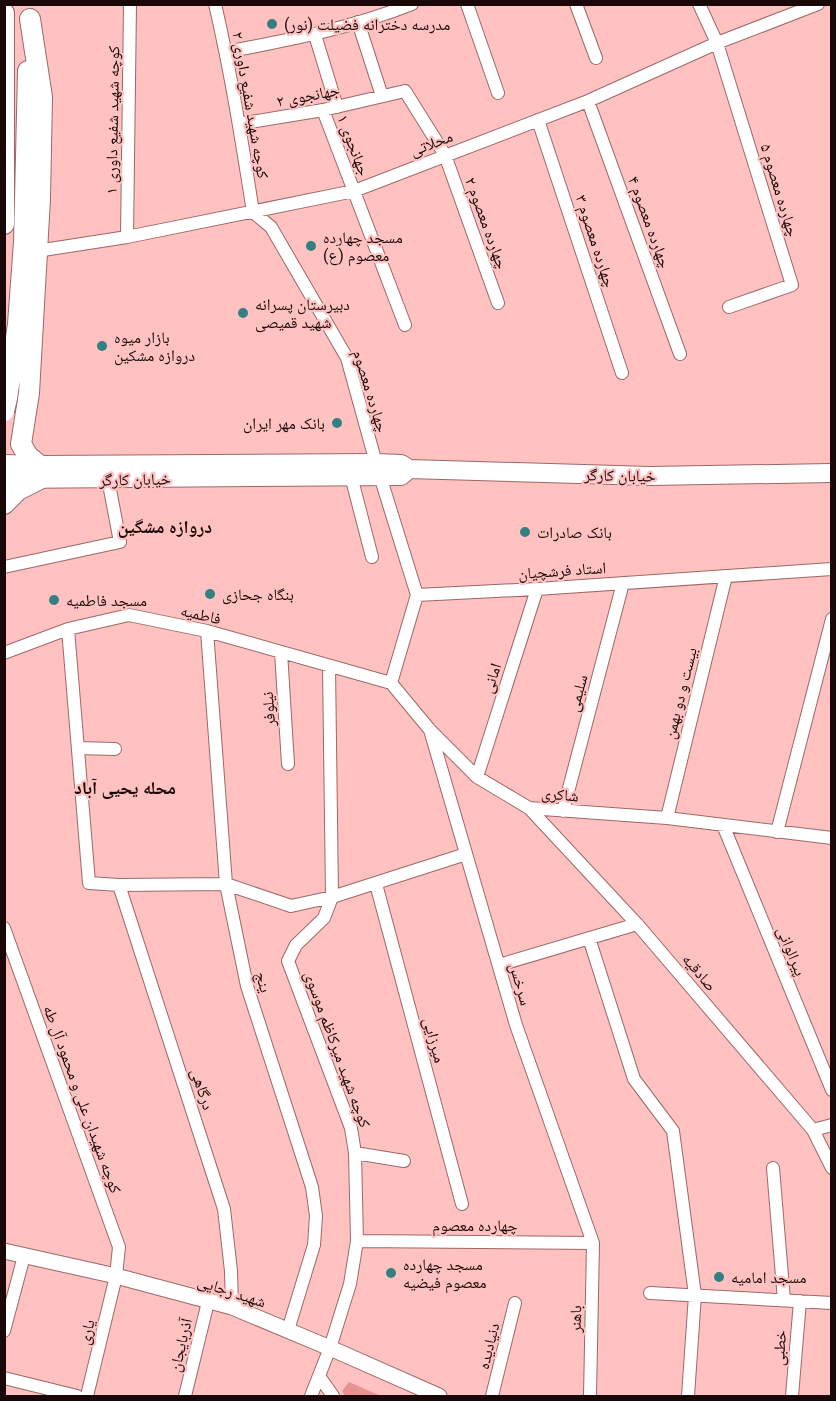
<svg xmlns="http://www.w3.org/2000/svg" width="836" height="1401" font-family="Roboto,'Noto Naskh Arabic',sans-serif">
<rect width="100%" height="100%" fill="#ffc2c1"/>
<!-- green -->
<path fill="#e89393" d="M349,1382L381,1396H345L342,1391Z"/>
<g fill="none" stroke-linecap="round" stroke-linejoin="round">
<defs>
<path id="minor" d="M215,4C231,73 242,142 253,212L271,227L347,358L376,463
M467,4L498,93
M576,4L596,58
M699,4L717,43L792,285L729,307
M358,22L382,96
M315,35L337,107
M226,52C289,40 352,28 412,4
M588,101L680,354
M323,110L405,325
M538,120L622,373
M239,124L323,110L405,91L445,155L498,303
M127,237L130,4
M37,251L127,237L354,191L588,101L717,43L818,4
M351,476L372,557
M380,476L417,595
M4,567L120,542L108,479
M417,595L391,683L430,730L477,777L529,808L667,818L832,838
M417,595L537,589L832,569
M68,629L89,883L119,885L226,884L291,906L332,897L466,854
M207,631L226,884L247,986L312,1187L316,1216L314,1245L288,1330
M281,652L288,764
M4,653L68,629L129,615L207,631L391,683
M430,730L516,1025L593,1243L590,1396
M78,748L115,749
M477,777L537,589
M529,808L637,924L813,1130L832,1168
M563,811L623,583
M667,818L726,576
M723,825L832,1090
M777,832L832,619
M376,884L462,1204
M119,885L224,1209L231,1271L232,1307
M4,928L119,1247L116,1276L87,1396
M589,938L634,1079L673,1131L695,1295L688,1396
M499,965L637,924
M813,1130L832,1125
M355,1153L404,1161
M773,1168L784,1300
M357,1241L593,1243
M650,1293L832,1303
M4,1331L24,1256
M319,1376L333,1396
M4,1378L77,1396
M185,1396L208,1302
M311,1396L330,1348L350,1284L357,1241L355,1153L351,1128L288,961L296,945L324,918L332,897L329,666
M492,1396L515,1303
M792,1396L800,1301"/>
<path id="tertiary" d="M4,1251L116,1276L232,1307L330,1348L439,1396"/>
<path id="secondary" d="M4,464L39,465L376,463L401,464L409,469L650,476L832,473
M4,479L401,476L409,469"/>
<path id="primary" d="M4,13V224
M30,19L42,97L40,199L29,393L21,444L28,456L39,465
M7,398L18,324L24,242L28,71
M4,504L18,490L38,480"/>
</defs>
<!-- minor casing -->
<use href="#minor" stroke="#9d6767" stroke-width="14"/>
<!-- tertiary casing -->
<use href="#tertiary" stroke="#9d6767" stroke-width="17"/>
<!-- secondary casing -->
<use href="#secondary" stroke="#9d6767" stroke-width="20"/>
<!-- primary casing -->
<use href="#primary" stroke="#9d6767" stroke-width="22"/>
<!-- minor -->
<use href="#minor" stroke="#fff" stroke-width="12"/>
<!-- tertiary -->
<use href="#tertiary" stroke="#fff" stroke-width="15"/>
<!-- secondary -->
<use href="#secondary" stroke="#fff" stroke-width="18"/>
<!-- primary -->
<use href="#primary" stroke="#fff" stroke-width="20"/>
<defs>
<path id="primary-bridge" d="M4,411L7,398"/>
</defs>
<!-- primary-bridge casing -->
<use href="#primary-bridge" stroke="#9d6767" stroke-width="22" stroke-linecap="butt"/>
<!-- primary-bridge -->
<use href="#primary-bridge" stroke="#fff" stroke-width="20"/>
</g>
<!-- markers -->
<g fill="#357e82" stroke="#ffc2c1" stroke-width="2">
<circle cx="272" cy="24" r="6"/>
<circle cx="311" cy="246" r="6"/>
<circle cx="243" cy="313" r="6"/>
<circle cx="102" cy="346" r="6"/>
<circle cx="337" cy="423" r="6"/>
<circle cx="525" cy="532" r="6"/>
<circle cx="210" cy="594" r="6"/>
<circle cx="54" cy="600" r="6"/>
<circle cx="391" cy="1273" r="6"/>
<circle cx="719" cy="1277" r="6"/>
</g>
<g text-anchor="middle" stroke-width="4.5" stroke-linejoin="round" paint-order="stroke">
<!-- poi labels -->
<g font-size="16" fill="#1a0707" stroke="#ffc2c1" text-anchor="start">
<text x="284" y="30">مدرسه دخترانه فضیلت (نور)</text>
<text x="323" y="243">مسجد چهارده<tspan x="323" dy="18">معصوم (ع)</tspan></text>
<text x="255" y="310">دبیرستان پسرانه<tspan x="255" dy="18">شهید قمیصی</tspan></text>
<text x="114" y="343">بازار میوه<tspan x="114" dy="18">دروازه مشکین</tspan></text>
<text x="325" y="429" text-anchor="end">بانک مهر ایران</text>
<text x="537" y="538">بانک صادرات</text>
<text x="222" y="600">بنگاه جحازی</text>
<text x="66" y="606">مسجد فاطمیه</text>
<text x="403" y="1270">مسجد چهارده<tspan x="403" dy="18">معصوم فیضیه</tspan></text>
<text x="731" y="1283">مسجد امامیه</text>
</g>
<!-- street labels -->
<g font-size="16" fill="#1a0707" stroke="#ffc2c1">
<text transform="translate(308 95) rotate(-11)" y="6">جهانجوی ۲</text>
<text transform="translate(251 105) rotate(80)" y="6">کوچه شهید شفیع داوری ۲</text>
<text transform="translate(112 120) rotate(-89)" y="6">کوچه شهید شفیع داوری ۱</text>
<text transform="translate(431 143) rotate(-21)" y="6">محلاتی</text>
<text transform="translate(354 145) rotate(69)" y="6">جهانجوی ۱</text>
<text transform="translate(780 190) rotate(73)" y="6">چهارده معصوم ۵</text>
<text transform="translate(650 222) rotate(70)" y="6">چهارده معصوم ۴</text>
<text transform="translate(487 223) rotate(70)" y="6">چهارده معصوم ۲</text>
<text transform="translate(596 241) rotate(72)" y="6">چهارده معصوم ۳</text>
<text transform="translate(371 391) rotate(73)" y="6">چهارده معصوم</text>
<text transform="translate(620 475) rotate(1)" y="6">خیابان کارگر</text>
<text transform="translate(135 479) rotate(-1)" y="6">خیابان کارگر</text>
<text transform="translate(562 570) rotate(-4)" y="6">استاد فرشچیان</text>
<text transform="translate(201 614) rotate(13)" y="6">فاطمیه</text>
<text transform="translate(491 678) rotate(-72)" y="6">امانی</text>
<text transform="translate(577 693) rotate(-75)" y="6">سلیمی</text>
<text transform="translate(680 693) rotate(-76)" y="6">بیست و دو بهمن</text>
<text transform="translate(268 709) rotate(-94)" y="6">نیلوفر</text>
<text transform="translate(560 794) rotate(5)" y="6">شاکری</text>
<text transform="translate(792 951) rotate(68)" y="6">پیرالوانی</text>
<text transform="translate(700 972) rotate(50)" y="6">صادقیه</text>
<text transform="translate(264 982) rotate(75)" y="6">ینج</text>
<text transform="translate(521 984) rotate(74)" y="6">سرخس</text>
<text transform="translate(435 1040) rotate(75)" y="6">میرزایی</text>
<text transform="translate(338 1049) rotate(70)" y="6">کوچه شهید میرکاظم موسوی</text>
<text transform="translate(203 1089) rotate(72)" y="6">درگاهی</text>
<text transform="translate(83 1099) rotate(70)" y="6">کوچه شهیدان علی و محمود آل طه</text>
<text x="475" y="1231">چهارده معصوم</text>
<text transform="translate(232 1291) rotate(18)" y="6">شهید رجایی</text>
<text transform="translate(575 1319) rotate(-89)" y="6">باهنر</text>
<text transform="translate(86 1332) rotate(-77)" y="6">یاری</text>
<text transform="translate(180 1345) rotate(-77)" y="6">آذربایجان</text>
<text transform="translate(488 1346) rotate(-76)" y="6">دنیادیده</text>
<text transform="translate(779 1348) rotate(-86)" y="6">خطبی</text>
</g>
<!-- neighbourhood labels -->
<g font-size="18" font-weight="bold" fill="#1a0707" stroke="#ffc2c1">
<text x="165" y="533">دروازه مشگین</text>
<text x="125" y="794">محله یحیی آباد</text>
</g>
</g>
<!-- border -->
<rect width="836" height="1401" fill="none" stroke="#1a0707" stroke-width="12"/>
</svg>
